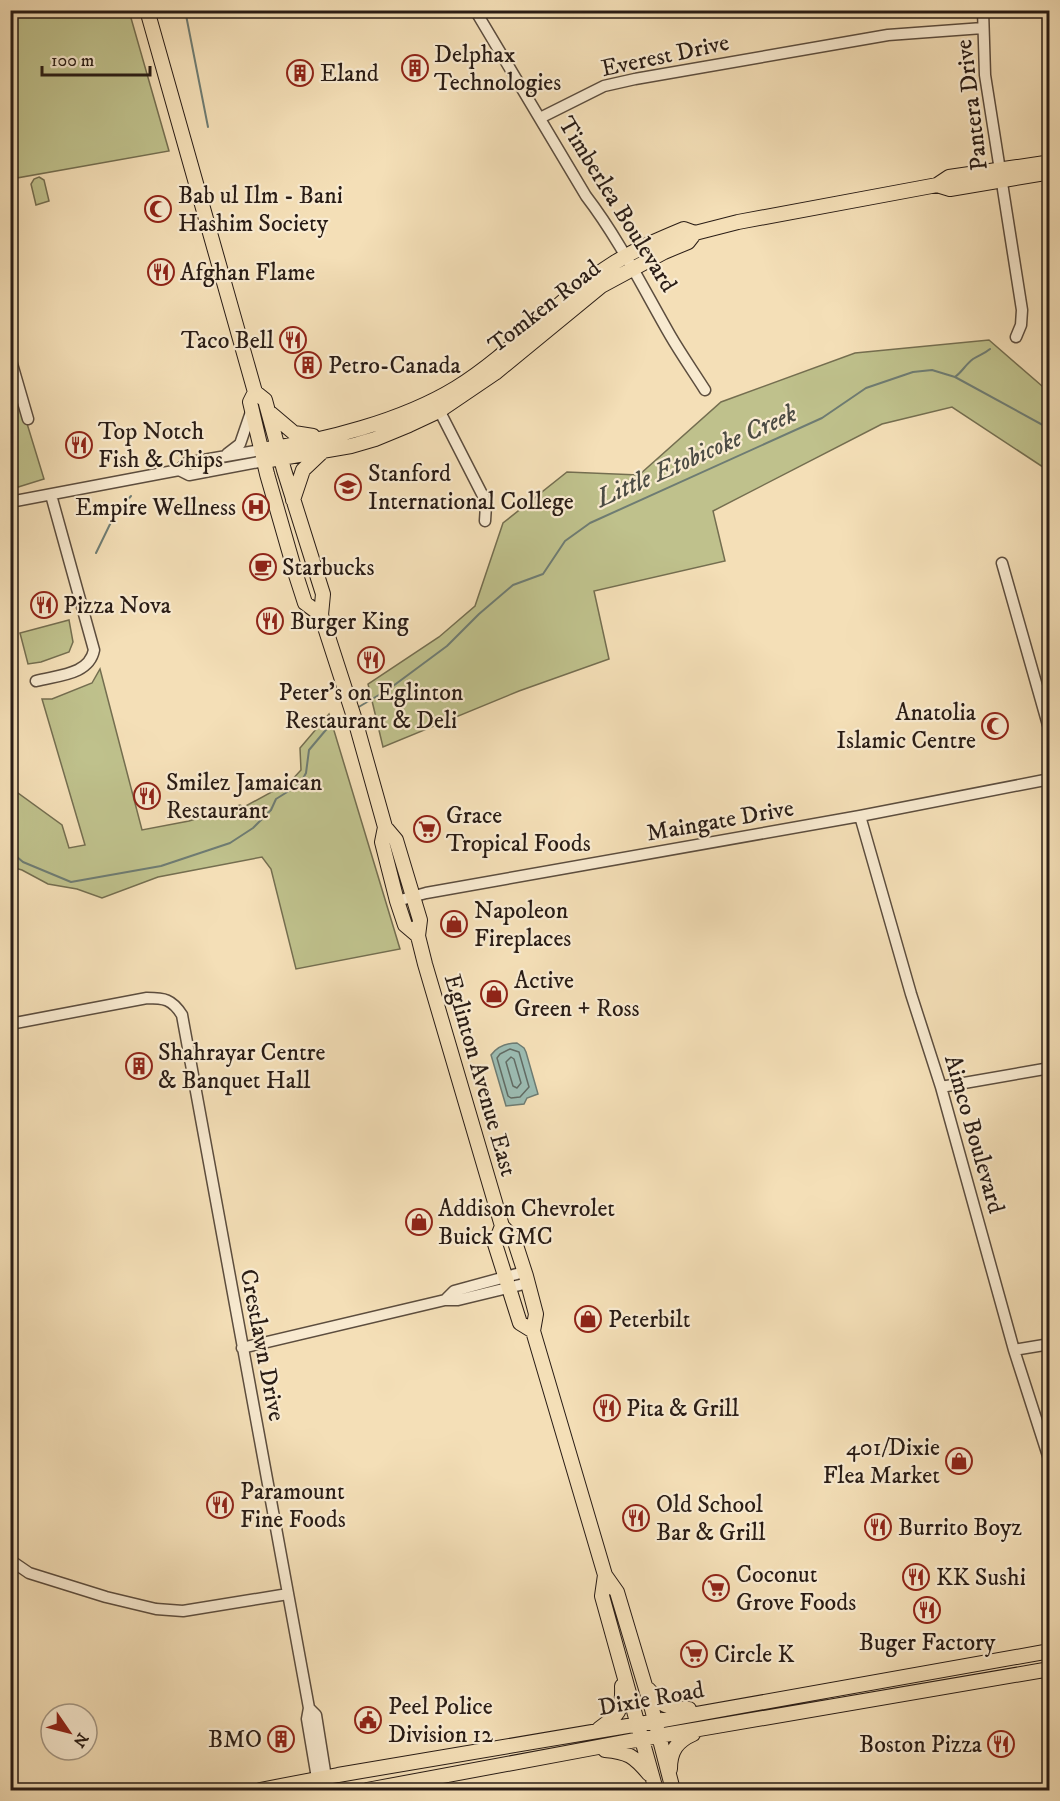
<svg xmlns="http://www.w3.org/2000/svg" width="1060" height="1801" font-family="'IM FELL DW Pica',serif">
<rect width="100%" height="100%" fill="#f4dfb7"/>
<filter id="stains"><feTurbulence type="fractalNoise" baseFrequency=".00333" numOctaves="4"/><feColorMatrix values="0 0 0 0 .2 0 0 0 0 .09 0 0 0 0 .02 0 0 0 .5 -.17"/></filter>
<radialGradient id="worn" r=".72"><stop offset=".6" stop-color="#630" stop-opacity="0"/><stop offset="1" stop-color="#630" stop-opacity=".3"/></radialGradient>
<!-- green -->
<path fill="#bfc18c" stroke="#746e50" stroke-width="1.5" d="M10,11H129L169,151L11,179Z
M39,177L44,180L49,201L36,205L31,184L34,179Z
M989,340L1049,392V471L952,407L882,424L713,511L725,561L594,591L609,659L519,691L383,747L368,684L439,637L475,606L503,523L567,472L639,475L721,402L855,353Z
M10,368L44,479L15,488L10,472Z
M69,620L73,642L69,652L41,662L28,664L20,633Z
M100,669L142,830L189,821L240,805L244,807L290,782L301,770L300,748L329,714L400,949L296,969L271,869L262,857L158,877L102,898L77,889L48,884L22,870L11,867V788L62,825L69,848L85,845L42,699H52L92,683Z"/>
<!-- water -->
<path fill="#9cbcb2" stroke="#6e7c73" stroke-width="1.5" d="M517,1043L524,1048L526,1052L538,1094L527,1098L524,1104L506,1106L491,1055C497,1047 506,1043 517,1043Z"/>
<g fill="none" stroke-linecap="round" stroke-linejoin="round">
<!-- shore -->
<path stroke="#626c64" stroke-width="1.5" d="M510,1049L519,1052L529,1087L520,1097L511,1098L508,1096L497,1058L500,1054Z
M511,1057L514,1059L521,1083L517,1088L513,1086L506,1062Z"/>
<!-- stream -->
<path stroke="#6e7c73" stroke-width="2" d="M185,10L208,127
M955,377C962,372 966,364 973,359C979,355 984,354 990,349
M118,511L131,496
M96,553L114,516
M357,708L389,689L447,646L479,614L513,585L543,574L565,541L590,523L822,418L866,388L913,372L932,370L955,377L1050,429
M10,851L23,862L71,882L161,866L230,843L253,828L271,810L276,799L300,784L306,773L309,750L330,725L347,715"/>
<defs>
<path id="minor" d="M475,10L586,196C619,239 643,288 670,335C681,354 693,371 705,390
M983,10L985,75L1022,310L1021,325L1016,337
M540,118L604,86L635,79L888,35L983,28
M10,357L28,419
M437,406L483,496L486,505L485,521
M227,454L240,444L252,409
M179,470L189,475L264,461
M10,502L163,473L179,470L186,463L261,450
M1002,563L1050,732
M36,681C58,675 89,675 94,650L51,495
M860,816L911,994L941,1087L1014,1350L1050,1462
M397,901L426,893L860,816L1050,779
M10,1024L147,998C164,998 172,999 182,1015L309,1708L307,1719L319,1790
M941,1087L1050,1068
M445,1300L454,1291L524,1272
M242,1348L445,1300H458L528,1283
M1014,1350L1050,1344
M10,1560L29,1573L106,1597L156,1609L183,1611L288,1594
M309,1708L316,1715L328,1790"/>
<path id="major" d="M147,10L255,392L265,400L284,470L323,594L321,615L355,720L385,827L396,840L420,920L418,936L425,964L502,1226L514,1239L526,1276L536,1314L533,1331L605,1575L617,1592L652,1709L673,1790
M937,185L949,177L1045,163L1050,164
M255,392L250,402L267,474L296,575L305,603L321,615
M268,411L294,433L313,436
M261,450C324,441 402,421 456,388C514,352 557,299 614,263C636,249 660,239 684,229L695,233L738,222L937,185L950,189L1045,173L1050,170
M264,461L351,446L375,439L409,425L439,411L495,373L601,286L664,252L688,242L695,233
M293,500L303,470L322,452
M385,827L382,842L397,901L405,925L418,936
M502,1226L495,1244L520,1323L533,1331
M605,1575L602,1596L656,1790
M648,1689C663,1706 665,1708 689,1709
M599,1729C618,1715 623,1711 622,1686
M605,1750C628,1752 634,1756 649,1774
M670,1769C670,1751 677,1741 693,1734
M260,1790L338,1775L663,1720L1050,1651
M367,1790L641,1739L1050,1669"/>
</defs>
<!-- minor casing -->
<use href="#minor" stroke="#5c4d3e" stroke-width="13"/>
<!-- major casing -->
<use href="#major" stroke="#291c15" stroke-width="16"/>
<!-- minor -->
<use href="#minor" stroke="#f8ead0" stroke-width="10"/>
<!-- major -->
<use href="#major" stroke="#f4dfb7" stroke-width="14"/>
</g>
<!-- icons -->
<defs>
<symbol id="building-ring" viewBox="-11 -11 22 22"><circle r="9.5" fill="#f8ead0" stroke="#8f2418" stroke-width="1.5"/><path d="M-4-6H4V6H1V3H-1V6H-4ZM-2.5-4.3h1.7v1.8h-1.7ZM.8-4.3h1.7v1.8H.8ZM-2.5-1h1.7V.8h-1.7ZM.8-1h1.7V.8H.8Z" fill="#8f2418"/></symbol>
<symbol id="mosque-ring" viewBox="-11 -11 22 22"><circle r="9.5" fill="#f8ead0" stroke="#8f2418" stroke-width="1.5"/><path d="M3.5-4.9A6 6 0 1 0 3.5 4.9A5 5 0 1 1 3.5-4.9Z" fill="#8f2418"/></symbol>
<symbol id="restaurant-ring" viewBox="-11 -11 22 22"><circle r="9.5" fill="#f8ead0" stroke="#8f2418" stroke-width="1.5"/><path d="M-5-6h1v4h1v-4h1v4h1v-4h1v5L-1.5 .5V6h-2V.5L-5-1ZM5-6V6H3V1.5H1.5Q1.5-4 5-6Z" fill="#8f2418"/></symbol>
<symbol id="university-ring" viewBox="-11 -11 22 22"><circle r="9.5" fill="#f8ead0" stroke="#8f2418" stroke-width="1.5"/><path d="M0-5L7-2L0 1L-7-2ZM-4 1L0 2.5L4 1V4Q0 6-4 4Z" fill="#8f2418"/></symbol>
<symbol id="hospital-ring" viewBox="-11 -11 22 22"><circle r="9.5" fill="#f8ead0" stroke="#8f2418" stroke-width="1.5"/><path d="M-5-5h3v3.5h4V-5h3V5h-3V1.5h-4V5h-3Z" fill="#8f2418"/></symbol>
<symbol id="cafe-ring" viewBox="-11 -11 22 22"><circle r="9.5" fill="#f8ead0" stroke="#8f2418" stroke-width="1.5"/><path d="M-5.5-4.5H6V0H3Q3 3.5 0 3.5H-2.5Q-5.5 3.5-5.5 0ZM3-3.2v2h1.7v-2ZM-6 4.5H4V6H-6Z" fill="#8f2418"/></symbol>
<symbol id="supermarket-ring" viewBox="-11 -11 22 22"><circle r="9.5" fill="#f8ead0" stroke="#8f2418" stroke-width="1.5"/><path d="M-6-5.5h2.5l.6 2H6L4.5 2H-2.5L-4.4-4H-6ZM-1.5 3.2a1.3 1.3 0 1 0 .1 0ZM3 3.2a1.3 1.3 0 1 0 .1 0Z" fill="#8f2418"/></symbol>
<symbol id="shop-ring" viewBox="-11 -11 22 22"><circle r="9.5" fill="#f8ead0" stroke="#8f2418" stroke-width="1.5"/><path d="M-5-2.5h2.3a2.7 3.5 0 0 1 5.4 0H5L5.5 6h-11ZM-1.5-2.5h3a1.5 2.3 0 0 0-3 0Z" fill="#8f2418"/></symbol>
<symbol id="civic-ring" viewBox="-11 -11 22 22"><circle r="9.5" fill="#f8ead0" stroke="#8f2418" stroke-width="1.5"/><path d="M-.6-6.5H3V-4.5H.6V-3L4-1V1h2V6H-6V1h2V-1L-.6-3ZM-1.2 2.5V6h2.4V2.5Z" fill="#8f2418"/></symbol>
</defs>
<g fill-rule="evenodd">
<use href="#building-ring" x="400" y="53" width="30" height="30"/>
<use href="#building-ring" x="285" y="58" width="30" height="30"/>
<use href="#mosque-ring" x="143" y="194" width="30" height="30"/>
<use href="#restaurant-ring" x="146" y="257" width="30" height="30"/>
<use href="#restaurant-ring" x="278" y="325" width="30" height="30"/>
<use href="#building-ring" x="293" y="350" width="30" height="30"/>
<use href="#restaurant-ring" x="64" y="430" width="30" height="30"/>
<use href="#university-ring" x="333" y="472" width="30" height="30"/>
<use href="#hospital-ring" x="241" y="492" width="30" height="30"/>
<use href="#cafe-ring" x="248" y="552" width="30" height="30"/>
<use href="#restaurant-ring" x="29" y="590" width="30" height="30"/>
<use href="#restaurant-ring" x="255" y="606" width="30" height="30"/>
<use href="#restaurant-ring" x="356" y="645" width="30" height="30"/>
<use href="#mosque-ring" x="980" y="711" width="30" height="30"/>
<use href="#restaurant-ring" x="132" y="781" width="30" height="30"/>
<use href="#supermarket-ring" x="412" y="814" width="30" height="30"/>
<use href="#shop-ring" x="439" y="909" width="30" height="30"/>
<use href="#shop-ring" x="479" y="979" width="30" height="30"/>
<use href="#building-ring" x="124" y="1051" width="30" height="30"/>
<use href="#shop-ring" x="404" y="1207" width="30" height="30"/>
<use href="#shop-ring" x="573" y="1304" width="30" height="30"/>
<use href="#restaurant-ring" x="592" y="1393" width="30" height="30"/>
<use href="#shop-ring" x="944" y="1446" width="30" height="30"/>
<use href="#restaurant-ring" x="205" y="1490" width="30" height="30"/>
<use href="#restaurant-ring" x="621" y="1503" width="30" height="30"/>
<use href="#restaurant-ring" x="863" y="1512" width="30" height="30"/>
<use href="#restaurant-ring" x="901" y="1562" width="30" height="30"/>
<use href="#supermarket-ring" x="701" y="1573" width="30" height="30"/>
<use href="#restaurant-ring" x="912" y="1595" width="30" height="30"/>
<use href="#supermarket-ring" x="679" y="1639" width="30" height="30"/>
<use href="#civic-ring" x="353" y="1705" width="30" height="30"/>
<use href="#building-ring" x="266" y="1724" width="30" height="30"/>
<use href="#restaurant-ring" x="986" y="1729" width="30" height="30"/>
</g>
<g text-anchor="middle" stroke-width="4.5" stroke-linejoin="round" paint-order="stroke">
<!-- poi labels -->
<g font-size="24" fill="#291c15" stroke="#f8ead0" text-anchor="start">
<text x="434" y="62">Delphax<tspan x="434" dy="28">Technologies</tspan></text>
<text x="320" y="81">Eland</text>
<text x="178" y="203">Bab ul Ilm - Bani<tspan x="178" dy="28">Hashim Society</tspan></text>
<text x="180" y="280">Afghan Flame</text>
<text x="274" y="348" text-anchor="end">Taco Bell</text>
<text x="328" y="373">Petro-Canada</text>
<text x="98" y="439">Top Notch<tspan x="98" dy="28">Fish &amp; Chips</tspan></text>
<text x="368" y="481">Stanford<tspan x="368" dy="28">International College</tspan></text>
<text x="236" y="515" text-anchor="end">Empire Wellness</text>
<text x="282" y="575">Starbucks</text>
<text x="63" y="613">Pizza Nova</text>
<text x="290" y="629">Burger King</text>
<text x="371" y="700" text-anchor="middle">Peter's on Eglinton<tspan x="371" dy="28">Restaurant &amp; Deli</tspan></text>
<text x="976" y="720" text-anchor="end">Anatolia<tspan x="976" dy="28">Islamic Centre</tspan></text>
<text x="166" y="790">Smilez Jamaican<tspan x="166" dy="28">Restaurant</tspan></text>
<text x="446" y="823">Grace<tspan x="446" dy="28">Tropical Foods</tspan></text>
<text x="474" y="918">Napoleon<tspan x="474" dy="28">Fireplaces</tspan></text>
<text x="514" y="988">Active<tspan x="514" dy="28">Green + Ross</tspan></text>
<text x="158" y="1060">Shahrayar Centre<tspan x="158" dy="28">&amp; Banquet Hall</tspan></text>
<text x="438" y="1216">Addison Chevrolet<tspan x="438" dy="28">Buick GMC</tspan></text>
<text x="608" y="1327">Peterbilt</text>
<text x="626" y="1416">Pita &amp; Grill</text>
<text x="940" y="1455" text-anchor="end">401/Dixie<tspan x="940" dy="28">Flea Market</tspan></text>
<text x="240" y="1499">Paramount<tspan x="240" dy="28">Fine Foods</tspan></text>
<text x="656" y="1512">Old School<tspan x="656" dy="28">Bar &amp; Grill</tspan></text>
<text x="898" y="1535">Burrito Boyz</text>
<text x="736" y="1582">Coconut<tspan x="736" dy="28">Grove Foods</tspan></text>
<text x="936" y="1585">KK Sushi</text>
<text x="927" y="1650" text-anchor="middle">Buger Factory</text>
<text x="714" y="1662">Circle K</text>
<text x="388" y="1714">Peel Police<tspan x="388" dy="28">Division 12</tspan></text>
<text x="262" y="1747" text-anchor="end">BMO</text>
<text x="982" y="1752" text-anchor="end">Boston Pizza</text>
</g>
<!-- street labels -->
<g font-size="24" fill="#291c15" stroke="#f8ead0">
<text transform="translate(665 55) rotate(-12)" y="8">Everest Drive</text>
<text transform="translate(971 105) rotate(-97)" y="8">Pantera Drive</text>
<text transform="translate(618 204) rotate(58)" y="8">Timberlea Boulevard</text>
<text transform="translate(544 306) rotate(-38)" y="8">Tomken Road</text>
<text transform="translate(720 820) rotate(-10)" y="8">Maingate Drive</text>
<text transform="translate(481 1075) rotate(74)" y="8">Eglinton Avenue East</text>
<text transform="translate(975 1134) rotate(74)" y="8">Aimco Boulevard</text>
<text transform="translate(263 1345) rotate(79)" y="8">Crestlawn Drive</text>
<text transform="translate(651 1698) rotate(-10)" y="8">Dixie Road</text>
</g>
<!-- water labels -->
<g font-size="26" font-style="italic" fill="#4c4c44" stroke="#f8ead0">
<text transform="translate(696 455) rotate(-24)" y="9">Little Etobicoke Creek</text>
</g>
</g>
<!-- margin -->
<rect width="1060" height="1801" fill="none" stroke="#f4dfb7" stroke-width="36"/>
<rect x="12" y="12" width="1036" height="1777" fill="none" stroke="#291c15" stroke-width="3"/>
<rect x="18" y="18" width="1024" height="1765" fill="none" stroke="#291c15" stroke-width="1.5"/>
<!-- north arrow -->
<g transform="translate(69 1732) rotate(125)"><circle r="28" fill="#f8ead0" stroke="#a59885" stroke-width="1.5"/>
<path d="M0-4.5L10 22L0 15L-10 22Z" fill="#8f2418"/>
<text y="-9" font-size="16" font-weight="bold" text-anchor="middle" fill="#291c15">N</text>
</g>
<!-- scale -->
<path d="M42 66v9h108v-9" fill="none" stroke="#291c15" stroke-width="3"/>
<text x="51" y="66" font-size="18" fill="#291c15" stroke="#f8ead0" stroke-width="4.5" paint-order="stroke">100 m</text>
<rect width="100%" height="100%" filter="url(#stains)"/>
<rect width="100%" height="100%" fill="url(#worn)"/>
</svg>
